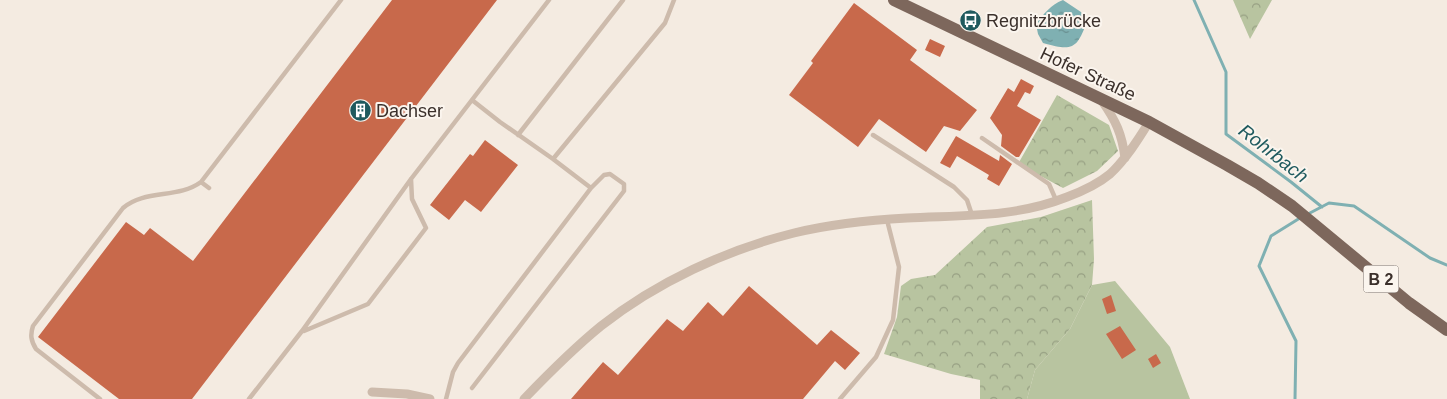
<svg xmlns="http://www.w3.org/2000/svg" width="1447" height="399" font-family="Helvetica,sans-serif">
<defs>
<pattern id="forest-crowns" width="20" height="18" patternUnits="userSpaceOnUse" patternTransform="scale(1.25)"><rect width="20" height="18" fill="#b8c4a0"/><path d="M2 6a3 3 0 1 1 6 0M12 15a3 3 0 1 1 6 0" fill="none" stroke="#97a083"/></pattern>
<pattern id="water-ripples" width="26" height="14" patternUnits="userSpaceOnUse" patternTransform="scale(1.25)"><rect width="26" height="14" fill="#7fb0b2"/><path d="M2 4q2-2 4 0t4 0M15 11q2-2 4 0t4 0" fill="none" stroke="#699091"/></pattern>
</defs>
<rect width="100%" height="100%" fill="#f4ebe1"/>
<!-- forest -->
<path fill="url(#forest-crowns)" d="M1233,0H1272L1250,39Z
M1057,95L1109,125L1118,151L1097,171L1063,188L1018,164Z
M1092,200L1094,259L1092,285L1070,329L1035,370L1027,399H980V380L951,374L884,354L897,317L901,286L911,279L935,275L987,227L1041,217Z"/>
<!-- park -->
<path fill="#b8c4a0" d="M1115,281L1170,347L1190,399H1027L1035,370L1070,329L1092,285Z"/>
<!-- water -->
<path fill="url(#water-ripples)" d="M1063,0L1081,12L1087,21C1077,50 1072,51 1043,43L1038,34L1036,24C1044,14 1050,5 1063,0Z"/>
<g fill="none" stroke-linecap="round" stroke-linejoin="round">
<!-- stream -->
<path stroke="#7fb0b2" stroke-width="3" d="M1194,0L1226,72V134L1291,182L1322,207
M1308,214L1329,203L1354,206L1430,258L1447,265
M1295,399L1296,341L1259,266L1271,236L1300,218"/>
</g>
<!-- building -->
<path fill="#c8694b" d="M392,0H497L192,399H119L38,337L126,222L144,235L150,228L193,261Z
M854,3L917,50L910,60L977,110L960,131L944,126L926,152L879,119L858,147L789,95L813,63L811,61Z
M930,39L945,46L940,57L925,50Z
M1021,79L1034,86L1030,94L1025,92L1017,106L1041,120L1019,157H1016L1001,146L1002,135L990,118L1008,88L1014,92Z
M956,136L999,161L1000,155L1012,164L999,186L987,179L989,175L957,156L950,168L940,163Z
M485,140L518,165L481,212L465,200L449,220L430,205L470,154L473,156Z
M749,286L817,345L831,330L860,353L845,370L835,361L803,399H571L603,362L618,375L667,319L683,331L708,302L723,316Z
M1111,295L1116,311L1107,314L1102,299Z
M1120,326L1136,350L1122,359L1106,334Z
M1156,354L1161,363L1153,368L1148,359Z"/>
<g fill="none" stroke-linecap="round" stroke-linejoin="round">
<!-- lane -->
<path stroke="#cdbbac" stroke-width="4.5" d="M472,100L500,122L553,159L665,23L674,0
M518,135L623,0
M873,135L954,187L967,200L972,215
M982,138L1049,184L1056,200
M201,182L209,188
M304,331L368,304L426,228L412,199L411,179
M472,388L624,191V184L610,174L604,175L591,188
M100,399L36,349C31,341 30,335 33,326L123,208C145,189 178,199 201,182L341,0
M249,399L302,331L411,179L549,0
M446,399L453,372L458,363L591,188L553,159
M840,399L876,357L893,320L899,267L887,220"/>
<!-- street -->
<path stroke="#cdbbac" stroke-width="9" d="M1102,101C1116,121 1122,134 1125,158
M372,392L407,394L430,399
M524,399C549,373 574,348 601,326C657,282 726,250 794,233C831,224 869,220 907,218C962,215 1014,218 1067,197C1083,191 1098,184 1110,174C1126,159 1138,140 1149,122"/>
<!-- primary -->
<path stroke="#7d675c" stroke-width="12" d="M894,0L1149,122L1227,165L1258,183L1292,206L1409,303L1447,330"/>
</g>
<!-- icons -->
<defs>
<symbol id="bus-disc" viewBox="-11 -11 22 22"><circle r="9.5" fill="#1f5a5e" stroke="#fbf5ee"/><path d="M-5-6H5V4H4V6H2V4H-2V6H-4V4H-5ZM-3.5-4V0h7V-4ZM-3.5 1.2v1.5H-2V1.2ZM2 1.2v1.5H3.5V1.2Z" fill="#fff"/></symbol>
<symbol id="building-disc" viewBox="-11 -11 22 22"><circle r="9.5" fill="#1f5a5e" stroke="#fbf5ee"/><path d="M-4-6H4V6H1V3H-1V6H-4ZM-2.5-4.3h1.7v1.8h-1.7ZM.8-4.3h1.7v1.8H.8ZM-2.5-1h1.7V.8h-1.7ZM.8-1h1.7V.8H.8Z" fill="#fff"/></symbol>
</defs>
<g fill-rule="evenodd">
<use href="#bus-disc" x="958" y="8" width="25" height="25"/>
<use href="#building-disc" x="348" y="98" width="25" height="25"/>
</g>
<g text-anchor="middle" stroke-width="4" stroke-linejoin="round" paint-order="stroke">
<!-- shield labels -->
<rect fill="#fbf5ee" stroke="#756b66" stroke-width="1" x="1363.5" y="265.5" width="35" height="27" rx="4"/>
<g font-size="16" font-weight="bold" fill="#3b302b">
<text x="1381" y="285">B 2</text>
</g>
<!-- poi labels -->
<g font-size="18" fill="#3b302b" stroke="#fbf5ee" text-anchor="start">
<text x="986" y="27">Regnitzbrücke</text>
<text x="376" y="117">Dachser</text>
</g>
<!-- street labels -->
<g font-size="18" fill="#3b302b" stroke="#fbf5ee">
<text transform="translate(1088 74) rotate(25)" y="6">Hofer Straße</text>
</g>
<!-- water labels -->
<g font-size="19" font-style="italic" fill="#1f5a5e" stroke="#fbf5ee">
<text transform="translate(1274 153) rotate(38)" y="7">Rohrbach</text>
</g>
</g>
</svg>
